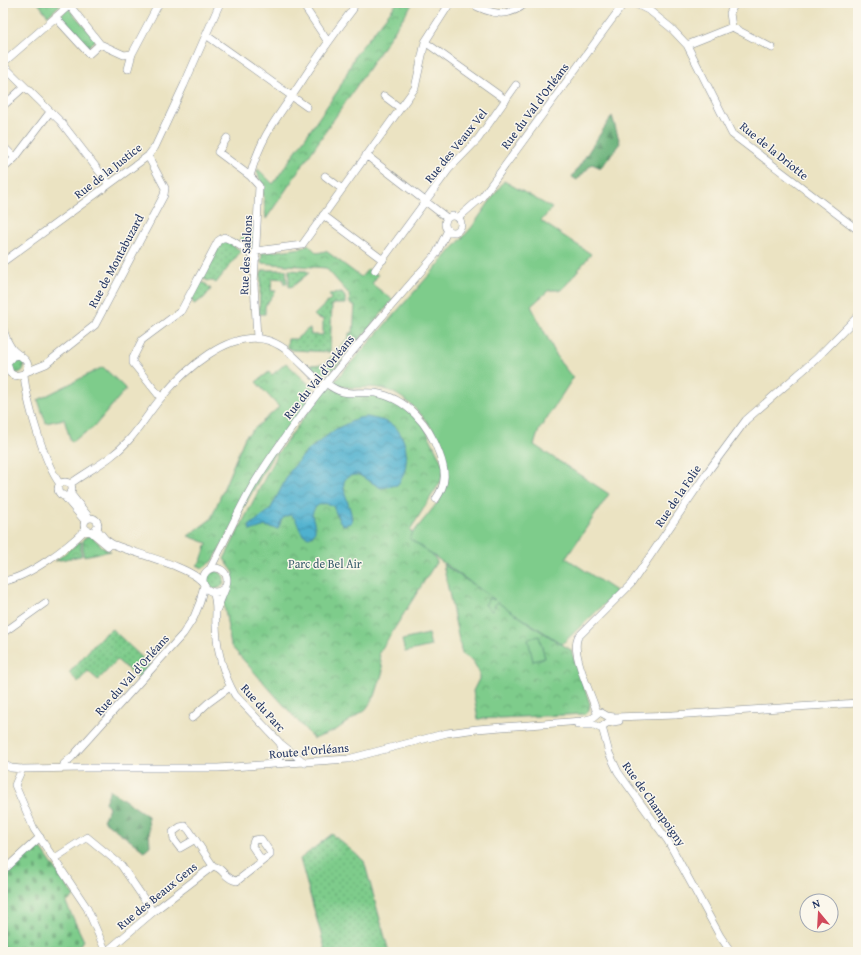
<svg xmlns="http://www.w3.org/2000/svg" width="861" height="955" font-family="'Gentium Book Plus',serif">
<defs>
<pattern id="grass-dots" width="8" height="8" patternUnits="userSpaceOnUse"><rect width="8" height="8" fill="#7ecc8b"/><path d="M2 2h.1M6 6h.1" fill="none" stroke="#66a675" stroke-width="1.8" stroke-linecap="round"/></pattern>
<pattern id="forest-firs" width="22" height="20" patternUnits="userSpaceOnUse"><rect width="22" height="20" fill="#66b077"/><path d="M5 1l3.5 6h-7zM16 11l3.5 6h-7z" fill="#539065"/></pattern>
<pattern id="cemetery-stones" width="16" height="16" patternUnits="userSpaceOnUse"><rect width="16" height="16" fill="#7ecc8b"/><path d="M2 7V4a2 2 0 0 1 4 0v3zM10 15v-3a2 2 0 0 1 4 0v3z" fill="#66a675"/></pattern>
<pattern id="park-crowns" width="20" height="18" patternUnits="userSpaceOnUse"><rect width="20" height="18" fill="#7ecc8b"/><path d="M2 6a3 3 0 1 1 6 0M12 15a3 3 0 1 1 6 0" fill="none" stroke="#66a675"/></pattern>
<pattern id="water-waves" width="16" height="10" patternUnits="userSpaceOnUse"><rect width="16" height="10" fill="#50b1cf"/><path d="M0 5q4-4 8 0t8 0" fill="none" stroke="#4290ab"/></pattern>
</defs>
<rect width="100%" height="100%" fill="#fbf7ec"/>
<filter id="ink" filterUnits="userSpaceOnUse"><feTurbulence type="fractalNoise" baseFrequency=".025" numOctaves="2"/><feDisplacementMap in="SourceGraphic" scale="8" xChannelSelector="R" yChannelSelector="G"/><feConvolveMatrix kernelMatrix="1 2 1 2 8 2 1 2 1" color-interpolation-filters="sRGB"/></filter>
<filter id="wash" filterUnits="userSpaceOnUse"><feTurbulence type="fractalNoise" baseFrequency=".012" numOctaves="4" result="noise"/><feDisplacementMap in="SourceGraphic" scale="16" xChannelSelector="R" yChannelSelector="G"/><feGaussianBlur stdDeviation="0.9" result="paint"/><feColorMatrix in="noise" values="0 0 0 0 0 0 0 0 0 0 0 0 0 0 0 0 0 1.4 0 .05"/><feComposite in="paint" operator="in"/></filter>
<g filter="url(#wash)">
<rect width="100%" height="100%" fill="#ebe3c2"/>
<!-- grass -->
<path fill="url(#grass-dots)" stroke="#4c7e74" d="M254,225L252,249L239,240Z
M224,239L241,251L216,283L213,281H208L202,278L217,251L216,249Z
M263,270H286L287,284H284V279L272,278L271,291H276L265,306V314H259L261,274Z
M289,270L307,271L309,273L293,286L289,287Z
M199,281L206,284L211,289L204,298L194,304L190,297Z
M342,293L345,297V304H332L330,352L292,350L287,347L288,339H296L308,329H310L311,335H323V319L317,318L314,315L331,299L329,294Z
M349,333H353L360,339L356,342C349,349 332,380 318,373C315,371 312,367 309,365L325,364L349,337Z
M10 366a7 7 0 1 1 14 0a7 7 0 1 1-14 0Z
M206 580a9 9 0 1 1 18 0a9 9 0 1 1-18 0Z
M112,629L150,665L138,678L117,660L98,680L88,671L78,682L69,673L101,637Z
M332,834L364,861L389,952H326L300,859Z"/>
<!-- forest -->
<path fill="url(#forest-firs)" stroke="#40706a" d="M612,116L620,143L601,168L592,164L577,180L572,177Z
M110,790L148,816L150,846L144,851L103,820L109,808L105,802Z"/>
<!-- cemetery -->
<path fill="url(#cemetery-stones)" stroke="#4c7e74" d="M38,844L74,896L66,903L84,941L71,952H3V879Z"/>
<!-- park -->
<path fill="url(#park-crowns)" stroke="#4c7e74" d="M38,3H62L48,16Z
M397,3H413L266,219L263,190L257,171L258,169L273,184L339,89L356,54Z
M68,8L96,39L87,48L59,17Z
M308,244L317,253L326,251L361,277L368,269L378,275L372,284L393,300L360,339L353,333L355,305L350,304L349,294L326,268L261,263L262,253L302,248Z
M286,363L312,387L313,392L308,402L288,429L213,561L203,568L197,565L201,561L207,543L188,536L211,519L245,437L279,407L256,382L269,372L272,375Z
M328,385L333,388L387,396L422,421L444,467L441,481L410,530L437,561L379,653L383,671L375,696L366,709L336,730L314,739L231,646L224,604L234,573L224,559L277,454Z
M90,535L105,549L111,551L83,556V539Z
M81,541V556L55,561Z
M443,564L539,630L571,650L590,704L589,710L585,714L478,719L473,691L479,679V672L473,661L462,654Z"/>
<!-- pitch -->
<path fill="#7ecc8b" stroke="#4c7e74" d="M504,181L552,208L541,221L591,254L562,290H549L531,306L560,362L573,378L539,430L534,445L609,494L566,558L617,592L562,644L497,602L492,611L485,605L489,598L495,600L409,538C417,527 440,502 444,491C459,455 419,399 384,389C366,384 350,393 334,382L472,227Z
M103,367L126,389L93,428L71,442L64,419L46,423L38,400Z
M428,634L431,646L405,652L402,640Z
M539,636L545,658L533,661L528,639Z"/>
<!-- water -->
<path fill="url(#water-waves)" stroke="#367096" d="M367,417C375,419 385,420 392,425C409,436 411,470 397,485L381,488L359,475C327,473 356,509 351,523L343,525L339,520L333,506C324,501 314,504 312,515C314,524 319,533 309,537C297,535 300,520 291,515C281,516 281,522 278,529L265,526L250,531L249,526L270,510L290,471L307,451L336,429L359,418Z"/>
</g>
<g filter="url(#ink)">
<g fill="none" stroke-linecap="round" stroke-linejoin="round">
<defs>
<path id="minor" d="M302,3L328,42
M470,3C490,14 508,19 526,3
M634,3L650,11L671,28L687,45L732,134L858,230
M56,18L89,54L100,44L70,6
M732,27L772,48
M732,27L730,13L735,3
M206,35L307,107
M425,42L506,100
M100,44L124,55L132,54L159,3
M687,45L732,27
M3,63L72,3
M3,65L61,122L109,184
M128,69L132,54
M384,96L400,108
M3,106L24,87
M227,138L218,152L250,176
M3,146L15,158
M366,155L447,218
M3,169L15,158L50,112
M325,176L342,189
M323,215L383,260
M445 224a8 8 0 1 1 16 0a8 8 0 1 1-16 0Z
M458,218L482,197L624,3
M256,251L302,245L415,88L425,42L450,3
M3,262L148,156L155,147L184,85L220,3
M375,270L449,169L478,139L516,85
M3,329L7,340L8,361
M257,338L254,284L259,186L250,176C261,137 274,122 296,90C314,62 333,35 353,9L354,3
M7,340C9,344 11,348 14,351C22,358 34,362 24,374L15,376L10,373L7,363L13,356L20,355
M26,372L46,364L95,325L164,195L165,188L148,156
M24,374C26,400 44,463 60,484
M326,383C345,398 353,391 375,393C407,398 429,425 439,453C446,471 447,483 436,499
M161,398L133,363V358L142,340L181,311L218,241L224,237C237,242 246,250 256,259
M58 489a7 7 0 1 1 14 0a7 7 0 1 1-14 0Z
M70,484C89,470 111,460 128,441C140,428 149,412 161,398C184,371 230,327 270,341C292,349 306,371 324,385
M70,493L88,516
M63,495L85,521
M84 525a7 7 0 1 1 14 0a7 7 0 1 1-14 0Z
M96,528L105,539L112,544C133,553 192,567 203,583
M90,531L108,546
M203 580a12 12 0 1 1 24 0a12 12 0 1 1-24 0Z
M210,569C225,542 237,512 253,485C305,401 372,329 436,254L448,230
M3,581C28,578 68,547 86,529
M213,592C218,604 215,614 216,626C217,651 223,674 235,695L280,743L305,763
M217,609L226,587
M3,633L45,603
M597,713C592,695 570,653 578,637L631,584L709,470L746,420L816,359L858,316
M673,715L858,703
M192,718L208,703L230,687
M578,725H594L600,728L607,723L619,721
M602,727L609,753L618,772L668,841L720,936L731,952
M3,764L11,768L22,769L84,768H218L348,759L447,733L477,729L582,721L593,718L600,712L607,716L614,717L676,715
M270,765C280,761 284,752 280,743
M63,768L64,764L72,757L183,634L194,617L200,602L204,585
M22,769L15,785L34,829L87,908L106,952
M194,840L180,848L174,840L173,832L180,827L185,826L189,830L213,866
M55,858L87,837L121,865L153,912
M3,871L40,837
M106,952L153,912L213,866C224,868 224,879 237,881L270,855V852L261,839L254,840L252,846L262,861"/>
</defs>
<!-- minor casing -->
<use href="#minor" stroke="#838990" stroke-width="8"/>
<!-- minor -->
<use href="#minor" stroke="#fff" stroke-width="7"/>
</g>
</g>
<g text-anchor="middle" stroke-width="3" stroke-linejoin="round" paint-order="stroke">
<!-- street labels -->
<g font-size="12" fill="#1b2f5e" stroke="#fbf7ec">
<text transform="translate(535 106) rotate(-53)" y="4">Rue du Val d'Orléans</text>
<text transform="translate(456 146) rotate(-51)" y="4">Rue des Veaux Vel</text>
<text transform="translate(774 151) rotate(39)" y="4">Rue de la Driotte</text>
<text transform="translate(108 171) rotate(-38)" y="4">Rue de la Justice</text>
<text transform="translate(246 255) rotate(-87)" y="4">Rue des Sablons</text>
<text transform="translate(116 261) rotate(-62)" y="4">Rue de Montabuzard</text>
<text transform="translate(319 377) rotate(-51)" y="4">Rue du Val d'Orléans</text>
<text transform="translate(678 496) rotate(-56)" y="4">Rue de la Folie</text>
<text transform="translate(132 675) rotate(-48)" y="4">Rue du Val d'Orléans</text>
<text transform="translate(263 708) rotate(48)" y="4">Rue du Parc</text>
<text transform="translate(309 751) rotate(-5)" y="4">Route d'Orléans</text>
<text transform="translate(654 804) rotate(55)" y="4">Rue de Champoigny</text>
<text transform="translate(157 896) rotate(-39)" y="4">Rue des Beaux Gens</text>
</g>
<!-- park labels -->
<g font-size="12" fill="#395e6c" stroke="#fbf7ec">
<text x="325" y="568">Parc de Bel Air</text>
</g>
</g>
<!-- margin -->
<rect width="861" height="955" fill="none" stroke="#fbf7ec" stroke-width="16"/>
<!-- north arrow -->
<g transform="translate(819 913) rotate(342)"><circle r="19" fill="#fbf7ec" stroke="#a1a7b3"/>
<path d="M0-3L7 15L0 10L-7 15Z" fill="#d1495b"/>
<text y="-6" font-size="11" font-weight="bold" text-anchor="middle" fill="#1b2f5e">N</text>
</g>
</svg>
